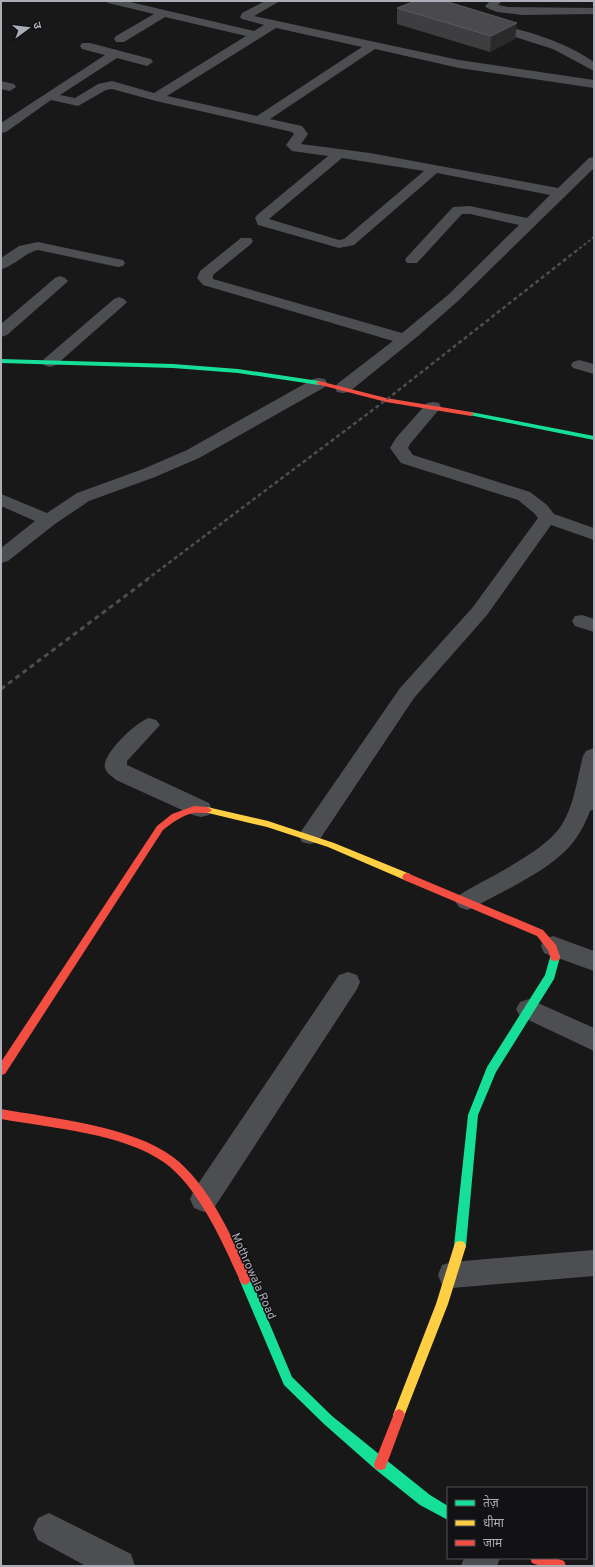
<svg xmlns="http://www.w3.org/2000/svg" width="595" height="1567" font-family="Overpass,'Noto Sans Devanagari',sans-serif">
<rect width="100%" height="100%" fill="#181818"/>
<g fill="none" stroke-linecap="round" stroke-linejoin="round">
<!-- street -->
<path fill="#4d4e51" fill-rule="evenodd" d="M106,1H126L254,31L264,25L242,19L240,17L242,13L265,1H280L254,16L459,60L594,80V88L459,68L375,49L270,119L302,126L308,134L301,144L370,153L558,188L589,158L594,157V168L458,301L418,336L349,392L343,393L337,392L335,388L337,384L393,341L203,285L197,278L200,271L241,238H251L253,241L251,244L213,275V279L402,333L448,295L519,225L470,214H462L417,263H407L405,260L407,257L453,207L470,206L527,218L550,195L437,173L354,245L339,248L258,225L255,218L257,215L328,156L292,151L286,145L294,134L292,132L156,101L112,89L106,90L78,106L51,100L6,132L1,133V123L105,55L82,49L80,46L82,43H90L151,59L153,62L147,66L117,58L60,95L75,98L98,84L112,81L154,93L246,36L165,17L124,42H116L114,39L116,36L154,14L108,3ZM276,28L362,47L257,116L167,96ZM342,158L424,171L344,239L339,240L269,219Z
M490,1H502L498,5L508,7L594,8V14L523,15L497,12L487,8L485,6Z
M488,22C524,30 563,40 594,62V71L553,49L484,27L482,25Z
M1,81L14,84L16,87L10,91L1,89Z
M38,242L118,259L123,260L125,263L123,266L118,267L38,250C24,253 15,266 1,269V258L19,246Z
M60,276L65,278L68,281L65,284L7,335L1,337V324L55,278Z
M119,297L124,299L127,302L124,305L56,365L50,367L44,365L42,362L44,359L114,299Z
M579,360L594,364V374L573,368L571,365L573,362Z
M319,378L325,379L327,383L325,387L199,458L155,477L89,501L55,524L8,561L1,563V548L35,521L1,506V494L47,513L77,493L143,469L187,450L313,379Z
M433,402L439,403L441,407L410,444L408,448L413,455L530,492L547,505L554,514L594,528V540L551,525L487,615L414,698L318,842L310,844L302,842L299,836L302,830L400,688L473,607L538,518L534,513L518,500L401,463L390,448L396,438L427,403Z
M582,615L594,619V632L575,626L572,621L575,616Z
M149,718L156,720L160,725L127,761V765L209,803L212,809L209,815L201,817L193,815L116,780C112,776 107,774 105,768C101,755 137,721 149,718Z
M594,748V809L590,811C586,822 581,832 574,841C552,870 506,889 475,907L467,910L459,907L455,901L459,895C487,878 543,853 561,826C574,806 577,779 583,756L586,751Z
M553,936L594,951V971L544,953L541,946L544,939Z
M348,972L357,975L360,982L357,989L214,1208L204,1212L194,1208L190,1199L194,1190L339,975Z
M529,999L594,1028V1051L520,1016L516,1009L520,1002Z
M594,1250V1276L452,1288L442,1285L438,1275L442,1265L452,1262Z
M49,1513L131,1554L135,1566H86L38,1540L33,1529L38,1518Z
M464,1558H500L497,1566H461Z"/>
<!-- fast -->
<path fill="#16e098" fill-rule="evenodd" d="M1,359L173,364L238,369L319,381L322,383L319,385L238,373L173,368L1,363Z
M471,412L594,436V440L469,415V413Z
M555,953L559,954L560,957L554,979L496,1072L478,1115L466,1246L464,1250L460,1251L456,1250L454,1246L468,1115L487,1067L545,975L551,954Z
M245,1273L249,1275L292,1377L332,1416L385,1459L430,1495L448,1506V1520L420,1505L375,1469L324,1424L284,1385L239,1279L241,1275Z"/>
<!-- slow -->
<path fill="#ffcf43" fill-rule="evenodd" d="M207,807L268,821L334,843L410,874L412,877L410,880L407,881L328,847L267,827L204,812L202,810L204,808Z
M460,1241L464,1242L466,1246L448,1304L403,1419L399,1421L395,1419L393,1415L436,1304L454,1246L456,1242Z"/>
<!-- jam -->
<path fill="#f24e42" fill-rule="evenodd" d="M319,381L386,398L471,412L474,414L471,416L386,402L317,384V382Z
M194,806L207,807L212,810C208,815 200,812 194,813C182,815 172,823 163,830L5,1074L1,1075V1062L157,826L172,814Z
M407,873L543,930L556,945L560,957L559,960L555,961L551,960L548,950L537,936L404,880L402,877L404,874Z
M1,1109C51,1118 132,1126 173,1157C209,1184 233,1239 251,1279L249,1283L245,1285L241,1283C224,1245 199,1188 165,1163C123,1133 51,1128 1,1119Z
M399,1409L403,1411L405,1415L385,1469L380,1470L375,1469L374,1464L395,1411Z
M530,1558H555L564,1561L566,1566H541L532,1563Z"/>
<!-- rail-far2 -->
<path stroke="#4e4e51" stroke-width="2" stroke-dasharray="3 2.5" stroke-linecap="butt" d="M575,252L594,237"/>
<!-- rail-far1 -->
<path stroke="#4e4e51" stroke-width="2.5" stroke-dasharray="4 3" stroke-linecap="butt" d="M146,580L386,400L576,251"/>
<!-- rail -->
<path stroke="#4e4e51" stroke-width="3" stroke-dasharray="5 4" stroke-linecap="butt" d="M1,689L148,579"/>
</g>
<!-- wall -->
<path fill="#3e3e41" d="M397,8L515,39L490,52L397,24Z"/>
<!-- shaded-wall -->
<path fill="#2a2a2b" d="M517,23L515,39L490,52L491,36Z"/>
<!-- building -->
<path fill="#4a4a4e" stroke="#595a5e" d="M415,1H445L517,23L491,36L397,8Z"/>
<g text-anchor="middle" stroke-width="3" stroke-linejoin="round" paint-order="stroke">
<!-- near-street labels -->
<g font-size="12" fill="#abadb7" stroke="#121214">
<text transform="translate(254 1276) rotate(66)" y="4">Mothrowala Road</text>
</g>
</g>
<!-- border -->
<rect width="595" height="1567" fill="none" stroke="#abadb7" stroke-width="4"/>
<!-- legend -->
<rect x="447" y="1487" width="140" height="72" fill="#121214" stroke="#4f5055"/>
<rect x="455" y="1500" width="20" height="6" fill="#16e098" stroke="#4f5055"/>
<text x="483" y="1507" font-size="12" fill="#abadb7">तेज़</text>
<rect x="455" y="1520" width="20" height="6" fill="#ffcf43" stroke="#4f5055"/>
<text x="483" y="1527" font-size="12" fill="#abadb7">धीमा</text>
<rect x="455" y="1540" width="20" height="6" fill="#f24e42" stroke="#4f5055"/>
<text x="483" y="1547" font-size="12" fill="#abadb7">जाम</text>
<!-- north arrow -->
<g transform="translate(28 28) rotate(75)" stroke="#121214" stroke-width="3" paint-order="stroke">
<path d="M0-3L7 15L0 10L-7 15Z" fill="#abadb7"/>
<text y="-6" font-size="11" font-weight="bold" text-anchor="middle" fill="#abadb7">उ</text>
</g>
</svg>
